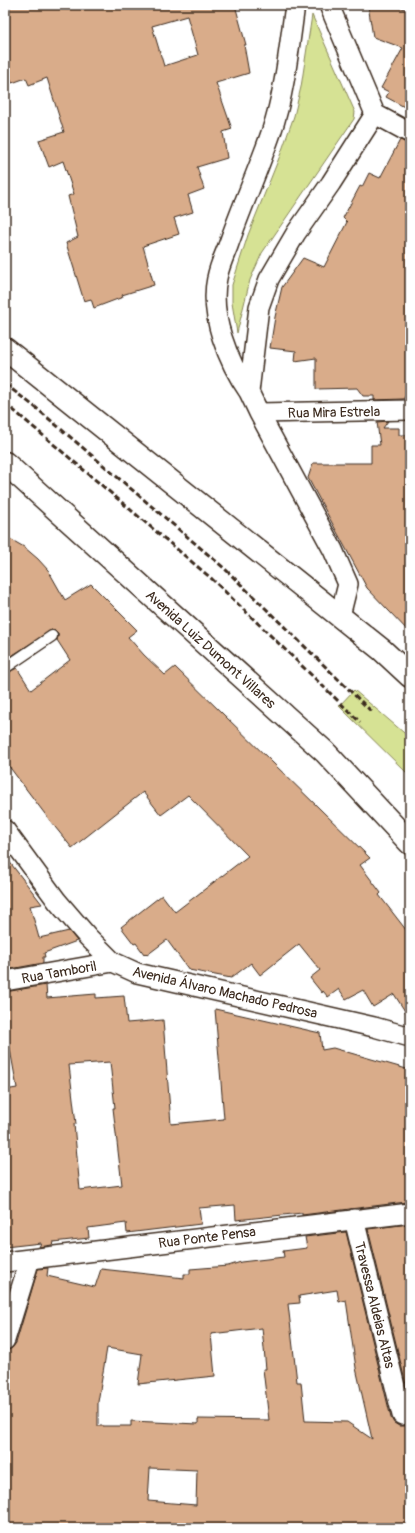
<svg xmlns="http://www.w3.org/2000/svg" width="415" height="1533" font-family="Pangolin,sans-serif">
<rect width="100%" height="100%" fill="#fff"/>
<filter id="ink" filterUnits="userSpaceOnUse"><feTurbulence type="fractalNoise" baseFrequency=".025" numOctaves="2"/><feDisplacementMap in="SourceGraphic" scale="8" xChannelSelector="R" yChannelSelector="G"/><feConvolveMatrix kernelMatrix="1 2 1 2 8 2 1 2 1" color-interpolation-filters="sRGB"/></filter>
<g filter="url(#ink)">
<!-- green -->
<path fill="#d6e294" stroke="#888659" d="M312,15L355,112L354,119L262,253L250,280L237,333L232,303V285L248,235L281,153L294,116L301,87Z
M354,690L410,738V776L339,706Z"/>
<!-- building -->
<path fill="#d9ac8a" stroke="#3b2a1e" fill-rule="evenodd" d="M5,5H235L246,45H244L249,73L216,83L232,129L223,132L227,158L197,167L204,189L188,195L193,212L174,218L179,234L143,246L154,285L122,295L123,297L94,308L91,299L84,301L66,243L78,237L68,196L74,194L63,161L49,167L39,140L64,132L47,78L29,85L26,78L12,83L5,66ZM187,16L198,55L164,66L152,26Z
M368,5H394L410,11V110L386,97L389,92L381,88L403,48L373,37Z
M400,140L410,144V390L403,399L374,400V396H363L357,388L316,389V358L295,361L296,351L270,348L275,317L282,287L303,258L324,267L347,222L343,218L360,186L362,187L369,173L380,178Z
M388,421L383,428H399V435H410V633L367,588L308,478L313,463H371V445H380L377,422Z
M5,536L24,547L38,559L48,570L65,600L91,584L137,630L128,637L144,655L165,675L175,667L370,858L360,865L381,893L379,895L410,935V1019L394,994L373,1007L363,990L346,999L339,989L328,997L323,991L322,993L310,978L320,970L299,944L260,975L251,963L231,978L189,970L167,940L147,955L145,953L144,954L136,943L134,944L121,927L162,895L175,912L248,856L188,795L161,815L143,792L72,848L51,822L5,761V674L17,668L31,690L70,660L57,640L58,636V633L52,630L5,660Z
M5,856L42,904L30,906L39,938L69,931L77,941L44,953L45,957H43V963L5,970Z
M46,985L47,998L96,994V998L124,996L127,1023L163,1020L171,1124L224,1119L215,1009L320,1033L322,1050L333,1048L410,1070V1200L406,1201V1202L302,1215V1213L236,1220L235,1205L199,1208L201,1224L127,1233L126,1223L88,1228L89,1238L53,1242L52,1245L39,1247L41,1243L5,1247V1090L17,1088L8,1038L5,1039V992ZM110,1062L115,1108H113L122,1185L80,1190L74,1124H76L69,1065Z
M409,1224L410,1234V1401L368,1229Z
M346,1232L391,1418L394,1423L399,1426H405L410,1422V1528H5V1351L12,1348L16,1343L38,1269L48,1268L47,1276L95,1287L101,1269L184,1278V1274H190V1269L228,1266L241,1262L284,1257L283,1251L307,1248L305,1237ZM337,1290L339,1302L346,1300L356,1368L372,1439L347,1422L305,1421L301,1382H297L288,1304L300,1303L299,1296ZM262,1328L266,1369H263L269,1420L198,1419V1424L131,1421V1426H98V1402L107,1348L142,1354L138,1384L215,1376L211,1334ZM150,1468L197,1470L196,1505L148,1501Z"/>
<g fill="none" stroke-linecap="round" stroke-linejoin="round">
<defs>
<path id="service" d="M5,668L52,636"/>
<path id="minor" d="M329,5L375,114
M375,114L410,133
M249,392C228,362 209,315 217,278C219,267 224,256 228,246C241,208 258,171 271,133C285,92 289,48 295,5
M259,413L410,410
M340,616L348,584L333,550L259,413L249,392L259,307L269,279L296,233L331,183L375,114
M5,830L57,901L88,937L113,962L137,973L374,1027L410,1037
M5,981L113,962
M354,1219L402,1415
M5,1262L410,1213
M5,1340L30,1259"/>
<path id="primary" d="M5,349L382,650L410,676
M5,463L325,752L410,843"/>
</defs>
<!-- service casing -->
<use href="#service" stroke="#3b2a1e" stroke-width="13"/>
<!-- minor casing -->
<use href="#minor" stroke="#3b2a1e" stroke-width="22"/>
<!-- primary casing -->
<use href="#primary" stroke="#3b2a1e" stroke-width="25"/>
<!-- service -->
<use href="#service" stroke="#fff" stroke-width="10"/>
<!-- minor -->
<use href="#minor" stroke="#fff" stroke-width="19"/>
<!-- primary -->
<use href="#primary" stroke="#fff" stroke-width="22"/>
<!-- rail -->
<path stroke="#3b2a1e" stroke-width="3" stroke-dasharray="6 3" stroke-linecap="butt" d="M5,384L35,407L224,568L373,713
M5,403L212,579L360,722"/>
</g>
</g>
<g text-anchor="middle" stroke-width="3" stroke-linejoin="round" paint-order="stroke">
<!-- street labels -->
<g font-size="14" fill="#3b2a1e" stroke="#fff">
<text transform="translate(334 412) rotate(-1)" y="5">Rua Mira Estrela</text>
<text transform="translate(211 649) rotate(42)" y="5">Avenida Luiz Dumont Villares</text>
<text transform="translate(59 972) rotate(-10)" y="5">Rua Tamboril</text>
<text transform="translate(225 992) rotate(13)" y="5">Avenida Álvaro Machado Pedrosa</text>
<text transform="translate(207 1237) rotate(-7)" y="5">Rua Ponte Pensa</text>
<text transform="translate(375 1305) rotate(76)" y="5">Travessa Aldeias Altas</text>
</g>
</g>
<!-- margin -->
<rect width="415" height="1533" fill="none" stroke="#fff" stroke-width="20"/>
<rect x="10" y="10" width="395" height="1513" fill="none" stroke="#3b2a1e" stroke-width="1.5" filter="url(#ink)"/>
</svg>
